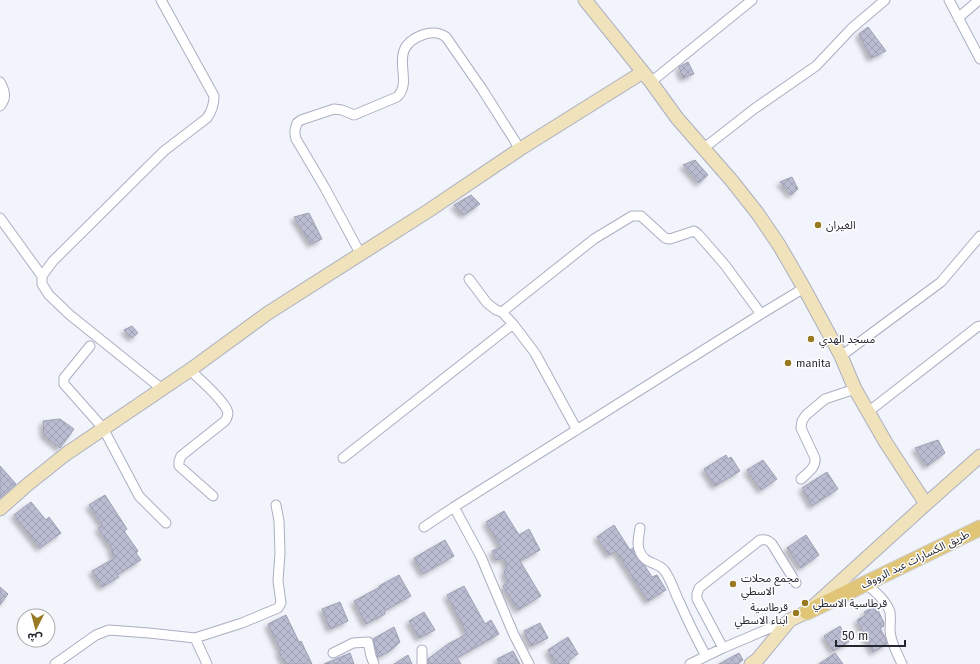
<svg xmlns="http://www.w3.org/2000/svg" width="980" height="664" font-family="'Fira Sans','Noto Sans Arabic',sans-serif">
<defs>
<pattern id="building-cross-hatch" width="8" height="8" patternUnits="userSpaceOnUse"><rect width="8" height="8" fill="#babdd1"/><path d="M0 0l8 8M0 8l8-8" fill="none" stroke="#a0a2b4"/></pattern>
<filter id="shadow"><feDropShadow dx="-3.5" dy="3.5" stdDeviation="2" flood-color="#0004"/></filter>
</defs>
<rect width="100%" height="100%" fill="#f2f4fc"/>
<!-- building -->
<path fill="url(#building-cross-hatch)" stroke="#9da0b3" filter="url(#shadow)" d="M868,27L886,51L871,58L859,34Z
M688,62L694,74L683,78L679,67Z
M695,160L708,175L699,183L683,165Z
M792,177L798,189L791,195L780,182Z
M471,195L480,204L464,215L454,205Z
M309,213L322,239L311,244L294,217Z
M132,326L138,333L132,338L124,330Z
M60,419L74,429L60,448L44,435L43,421Z
M938,440L945,453L927,466L915,448Z
M726,455L728,459L731,457L740,471L715,486L704,469Z
M763,460L777,479L761,490L747,470Z
M0,466L16,484L0,498Z
M827,472L838,489L812,506L802,488Z
M105,495L127,529L124,531L138,551L136,553L141,560L117,575L119,577L102,587L92,571L115,558L111,551L113,550L98,528L103,526L89,505Z
M31,502L46,520L49,517L61,533L40,548L14,515Z
M504,511L519,535L529,529L540,550L520,561L541,596L518,610L503,586L508,583L504,572L507,568L504,558L496,560L492,551L501,547L486,522Z
M614,525L630,550L633,548L638,560L645,566L652,577L657,575L666,590L648,601L616,551L609,555L597,537Z
M806,535L819,555L801,568L787,548Z
M445,540L454,556L423,574L414,558Z
M399,575L411,596L384,611L385,614L366,624L354,601L380,587L379,586Z
M464,586L485,624L491,620L499,634L457,658L461,664H428V659L448,644L467,634L447,595Z
M0,587L8,594L0,605Z
M340,602L348,621L330,629L322,609Z
M876,606L884,623V626L880,628L885,637L887,644L873,652L857,620L866,615L864,612Z
M424,612L435,630L419,638L409,621Z
M286,615L299,642L301,641L312,664H285L279,652L281,651L268,624Z
M540,623L548,638L531,646L524,631Z
M840,626L849,642L833,651L824,636Z
M394,627L400,642L390,651L378,657L373,639Z
M568,637L578,654L569,660V664H555L548,650Z
M513,651L520,664H500L497,659Z
M350,653L354,664H324Z
M739,653L743,660L738,664H719Z
M835,653L843,664H819Z
M408,655L412,664H394Z"/>
<g fill="none" stroke-linecap="round" stroke-linejoin="round">
<defs>
<path id="street" d="M161,0L214,96C214,104 212,111 207,118L164,151L53,261L42,276V284L49,295L70,315L162,389
M949,0L980,59
M958,18L979,0
M0,82C5,91 7,98 0,106
M651,82L752,0
M704,148L754,109L816,66L852,28L885,0
M0,218L42,276
M361,255L325,188L296,139C294,132 295,129 297,123L301,120L334,109L342,110L354,115L397,97C416,79 383,48 425,34C433,32 439,32 446,37L482,89L520,149
M469,279L487,303L496,310L502,312L513,324
M502,312L594,239L632,216H641L665,238L670,239L694,231L698,234L725,265L761,314
M90,346L64,378V384L103,428L139,496L166,523
M841,356L941,282L980,236
M190,370C200,380 221,397 227,410C229,414 227,418 225,421L181,456L179,461V466L213,496
M868,412L977,327L980,326
M343,458L513,324L535,353L577,430
M801,479C808,472 816,468 815,458L801,428L802,421L806,415L825,399L855,389
M454,507L481,557L514,635L529,664
M424,527L454,507L761,314L804,288
M640,528C639,536 636,544 640,552C645,564 657,562 664,570C671,579 674,591 679,601C687,619 696,638 706,656
M865,583C874,591 886,600 890,612C891,618 890,625 890,631C891,643 897,653 902,664
M195,638L207,664
M723,648L697,599V594L699,588L760,540C766,539 768,540 772,544L796,583
M422,650V664
M333,653L353,643L368,642L371,656L374,664
M55,664L96,635L109,630L149,633L195,638L242,623L278,608L281,603L278,581L280,553L279,521L276,505
M690,664L723,648L789,620"/>
<path id="secondary" d="M585,0L651,82L677,118L732,181L758,214L779,245L804,288L841,356L855,389L886,443L926,504
M0,509L27,485L66,454L190,370L268,313L428,211L520,149L643,72
M751,664L757,660L790,620L807,612L926,504L980,456"/>
<path id="primary" d="M807,612L980,528"/>
</defs>
<!-- street casing -->
<use href="#street" stroke="#abaec2" stroke-width="11"/>
<!-- secondary casing -->
<use href="#secondary" stroke="#abaec2" stroke-width="15"/>
<!-- primary casing -->
<use href="#primary" stroke="#cfcfd1" stroke-width="17"/>
<!-- street -->
<use href="#street" stroke="#fff" stroke-width="9"/>
<!-- secondary -->
<use href="#secondary" stroke="#f0e2ba" stroke-width="13"/>
<!-- primary -->
<use href="#primary" stroke="#e0c576" stroke-width="15"/>
</g>
<!-- markers -->
<g fill="#987821" stroke="#fff" stroke-width="1.5">
<circle cx="818" cy="225" r="4"/>
<circle cx="811" cy="339" r="4"/>
<circle cx="788" cy="363" r="4"/>
<circle cx="733" cy="584" r="4"/>
<circle cx="805" cy="603" r="4"/>
<circle cx="796" cy="613" r="4"/>
</g>
<g text-anchor="middle" stroke-width="3" stroke-linejoin="round" paint-order="stroke">
<!-- poi labels -->
<g font-size="11" fill="#25272e" stroke="#fff" text-anchor="start">
<text x="826" y="229">الغيران</text>
<text x="819" y="343">مسجد الهدي</text>
<text x="796" y="367">manita</text>
<text x="741" y="582">مجمع محلات<tspan x="741" dy="13">الاسطي</tspan></text>
<text x="813" y="607">قرطاسية الاسطي</text>
<text x="788" y="611" text-anchor="end">قرطاسية<tspan x="788" dy="13">ابناء الاسطي</tspan></text>
</g>
<!-- street labels -->
<g font-size="11" fill="#25272e" stroke="#fff">
<text transform="translate(915 559) rotate(-26)" y="4">طريق الكسارات عبد الرووف</text>
</g>
</g>
<!-- north arrow -->
<g transform="translate(36 628) rotate(186)"><circle r="19" fill="#ffffff" stroke="#a8a9ab"/>
<path d="M0-3L7 15L0 10L-7 15Z" fill="#987821"/>
<text y="-6" font-size="11" font-weight="bold" text-anchor="middle" fill="#25272e">ش</text>
</g>
<!-- scale -->
<path d="M836 640v6h69v-6" fill="none" stroke="#25272e" stroke-width="2"/>
<text x="842" y="640" font-size="12" fill="#25272e" stroke="#ffffff" stroke-width="3" paint-order="stroke">50 m</text>
</svg>
